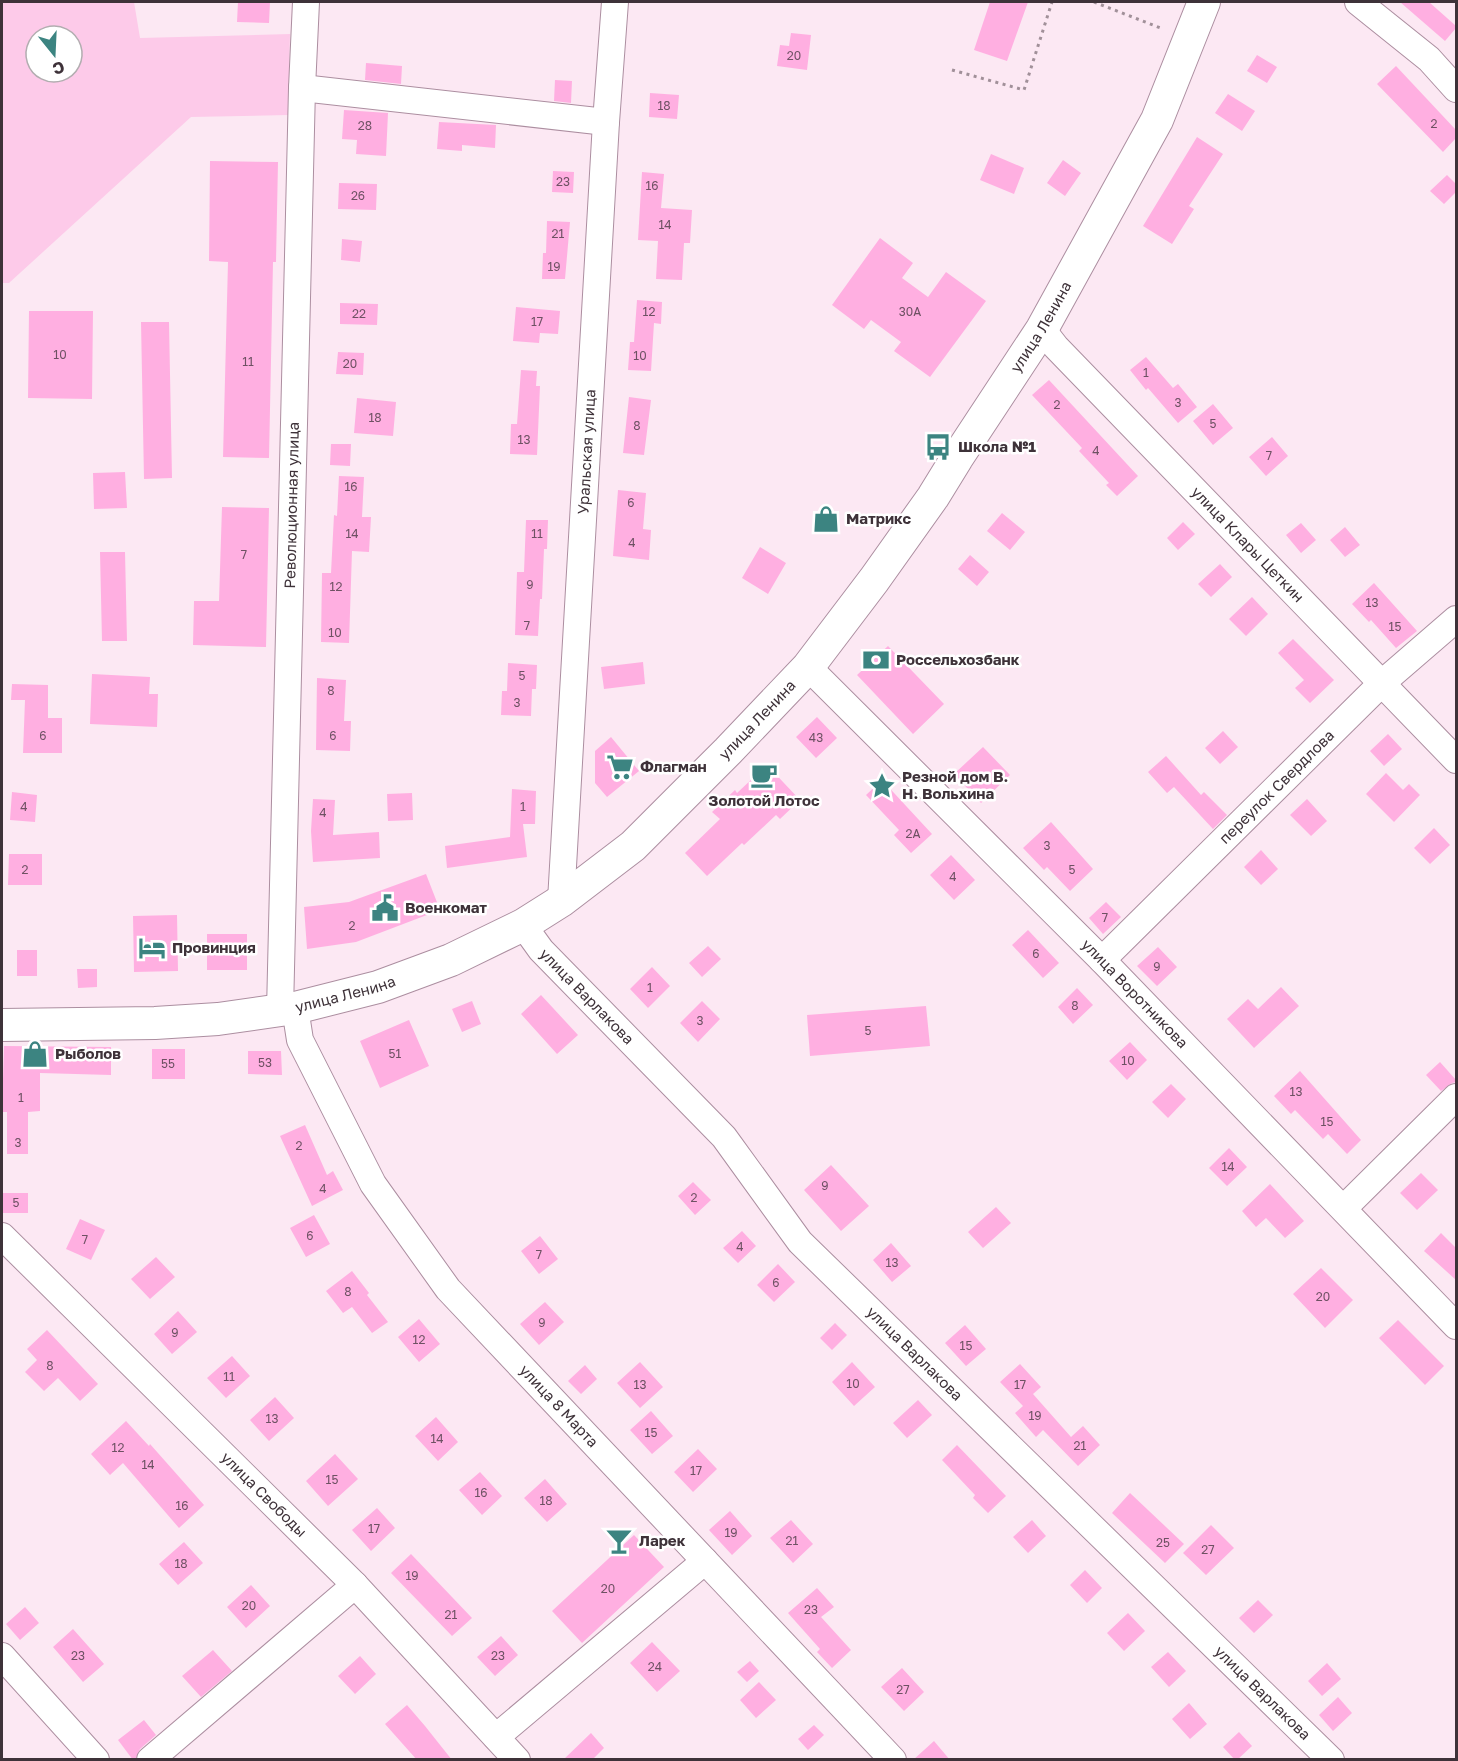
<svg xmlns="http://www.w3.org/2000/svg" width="1458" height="1761" font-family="'Golos Text',sans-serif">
<rect width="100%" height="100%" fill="#fce8f3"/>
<!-- grass -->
<path fill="#fdcae9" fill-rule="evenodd" d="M2,2H134L140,38L290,34L288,115L191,117L9,283H2ZM36,36H72V72H36Z"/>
<!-- building -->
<path fill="#ffafe1" d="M238,2H270L269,23L237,22Z
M990,2H1028L1007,61L974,50Z
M1400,2H1429L1456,26V28L1445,41Z
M791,33L811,35L807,70L777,66L780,45L789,46Z
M1257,55L1277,67L1267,83L1247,71Z
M366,63L402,66L401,84L365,80Z
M1396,66L1456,130V138L1443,152L1377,84Z
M555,80L572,81L571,103L554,101Z
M650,93L679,95L677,119L649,117Z
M1228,94L1255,111L1242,131L1215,113Z
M344,110L388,113L386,156L356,154L357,140L342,139Z
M439,122L496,125L495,148L462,145V151L437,149Z
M1197,137L1223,154L1189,206L1194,209L1172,244L1143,226Z
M991,154L1024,168L1014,194L980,180Z
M1063,160L1081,173L1065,196L1047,183Z
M210,161L278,162L276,262H273L269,458L223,457L228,262L209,261Z
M553,171L574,172L573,193L552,192Z
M642,172L664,174L661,208L692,210L690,243H684L682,280L656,279L658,241L638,240Z
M1447,175L1456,184V192L1444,204L1430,191Z
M339,183L377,184L376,210L338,209Z
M547,221L570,222L565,279H542L543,253H546Z
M880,238L913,263L902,278L928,297L946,272L986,301L930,377L894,351L901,342L871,320L864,329L832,305Z
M342,239L362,241L360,262L341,260Z
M637,300L662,302L661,324L654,323L651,371L628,370L630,342H634Z
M340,303L378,304L377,325L340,324Z
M516,307L560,311L558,334L540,333L539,343L513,341Z
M29,311H93L92,399L28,398Z
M141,322H169L172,478L144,479Z
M338,352L364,353L363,375L336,374Z
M1146,357L1173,388L1178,384L1197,407L1178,423L1148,388L1146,390L1130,370Z
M521,370L537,371L536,386H540L537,455L510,454L511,424H517Z
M1049,380L1138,476L1117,496L1106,485L1109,483L1079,451L1082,448L1032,395Z
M629,397L651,400L644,455L623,453Z
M357,398L396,402L393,436L354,433Z
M1213,404L1233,428L1213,445L1193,421Z
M1272,437L1288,456L1266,476L1249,457Z
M331,444H351L350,466L330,465Z
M125,472L127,508L94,509L93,473Z
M339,476L364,477L362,517H371L369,552L352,551L349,643L321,642L322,573H331L334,515L337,516Z
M618,490L646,493L643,529L651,530L649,560L613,556Z
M222,507L269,508L266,647L193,645L194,601H219Z
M1002,513L1025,532L1010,550L987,531Z
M526,520H548L547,549H544L542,599H540L538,636L515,635L517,572H524Z
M1183,522L1195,534L1178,550L1167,538Z
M1301,523L1316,540L1301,553L1286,535Z
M1345,527L1360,545L1345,557L1330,540Z
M760,547L786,563L768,594L742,578Z
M100,552H125L127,641H102Z
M970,555L989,572L977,586L958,569Z
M1220,564L1232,577L1211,597L1198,584Z
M1374,583L1417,631L1396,648L1371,620L1369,622L1352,604Z
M1252,597L1268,614L1246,636L1229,619Z
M1293,639L1334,680L1310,703L1295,688L1304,680L1278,653Z
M888,646L944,704L913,734L857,675Z
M643,662L645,684L604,689L601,667Z
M508,663L537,665L536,689H532L531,716L501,715L502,691H507Z
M92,674L150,677L149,694H158L157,727L90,724Z
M317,678L346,680L344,721H351L350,751L316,750Z
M12,684L48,685V718H62V753H23L25,700H11Z
M817,717L837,738L816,758L796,737Z
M1223,731L1238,747L1220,764L1205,748Z
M1388,734L1402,749L1384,766L1370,751Z
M611,737L639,771L607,797L595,783V751Z
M983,747L1010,775L981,803L954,774Z
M1166,756L1201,795L1204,792L1227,815L1213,829L1174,787L1167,793L1148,772Z
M767,765L800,800L780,819L776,815L744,845L742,843L707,876L685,853L720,819L712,812L735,790L737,793Z
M1386,773L1403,790L1409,784L1420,795L1394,822L1366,794Z
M882,780L932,834L911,853L894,835L899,830L866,795Z
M512,789L536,791L535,824H523L527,857L447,868L445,846L510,837Z
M12,792L37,795L35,822L10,820Z
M412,793L413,820L388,821L387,794Z
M313,799L335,800L333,835L379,832L380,858L313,862L311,831Z
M1307,799L1327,821L1311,836L1290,815Z
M1051,822L1093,869L1070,891L1047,867L1044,870L1023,848Z
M1434,828L1450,845L1430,864L1414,848Z
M1261,850L1278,869L1261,885L1244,867Z
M9,854H42V885H8Z
M951,855L975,880L954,900L930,875Z
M426,874L440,910L356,942L307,949L304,907L349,902Z
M1106,902L1121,917L1103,934L1089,918Z
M177,915L178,971L134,972L133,916Z
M1028,930L1059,963L1043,978L1012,945Z
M207,934H247V970H207Z
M708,946L721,959L702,977L689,963Z
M1158,947L1177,967L1157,986L1137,966Z
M17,950H37V976H17Z
M652,967L670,986L648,1008L630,989Z
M77,969H97V987L78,988Z
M1281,987L1299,1006L1254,1048L1227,1019L1248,999L1258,1009Z
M1077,988L1093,1005L1073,1024L1058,1007Z
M541,995L578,1035L557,1054L521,1014Z
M472,1001L481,1024L462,1032L452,1009Z
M702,1001L720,1019L698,1042L680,1023Z
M926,1006L930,1046L810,1056L807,1015Z
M409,1020L429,1066L380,1088L360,1041Z
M1130,1042L1147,1060L1127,1080L1109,1061Z
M4,1046L111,1047V1075L40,1073V1111L28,1112V1154H7V1112H2Z
M152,1049H185V1079H152Z
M248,1051H281L282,1075L248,1074Z
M1440,1062L1456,1080V1082L1452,1083L1441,1091L1426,1075Z
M1300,1071L1361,1140L1347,1154L1328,1134L1323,1139L1295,1110L1291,1114L1274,1096Z
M1171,1084L1186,1099L1168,1118L1152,1102Z
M305,1125L327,1175L333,1171L343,1190L312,1206L280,1136Z
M1229,1148L1247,1167L1227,1186L1209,1168Z
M831,1165L869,1206L841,1231L804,1190Z
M1421,1173L1438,1190L1417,1210L1400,1193Z
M693,1182L711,1200L695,1215L678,1196Z
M1270,1184L1304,1221L1285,1238L1266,1218L1256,1227L1242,1211Z
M3,1193H28V1213H3Z
M996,1207L1011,1223L983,1248L968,1232Z
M314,1215L330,1244L306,1257L290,1228Z
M80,1219L105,1230L91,1260L66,1249Z
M742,1231L756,1246L738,1263L723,1248Z
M1441,1233L1456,1248V1280L1424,1251Z
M540,1236L558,1259L539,1274L521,1251Z
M891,1243L911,1266L892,1282L873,1260Z
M156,1257L175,1277L150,1299L131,1279Z
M778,1264L795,1282L774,1302L757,1285Z
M1321,1268L1353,1300L1325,1328L1293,1294Z
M352,1271L369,1293L367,1295L388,1322L372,1333L352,1307L343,1313L326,1291Z
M545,1302L564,1322L539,1345L520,1324Z
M178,1311L197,1332L172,1354L154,1334Z
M419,1319L440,1344L419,1362L398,1337Z
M1398,1320L1444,1366L1425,1385L1379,1338Z
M835,1323L847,1335L832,1350L820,1338Z
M965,1325L986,1349L966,1366L945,1343Z
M47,1330L98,1384L80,1401L58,1378L44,1391L25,1372L37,1360L27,1349Z
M232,1356L250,1376L226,1398L207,1378Z
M640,1362L663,1387L640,1408L617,1383Z
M852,1362L875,1387L854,1406L832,1382Z
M1020,1364L1041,1387L1033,1394L1071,1437L1083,1426L1100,1445L1078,1466L1043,1430L1036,1437L1015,1413L1023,1406L1000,1382Z
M585,1365L597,1379L581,1394L568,1381Z
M275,1397L294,1418L269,1441L250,1420Z
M918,1400L932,1415L907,1438L893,1423Z
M651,1411L673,1436L652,1454L630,1430Z
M436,1417L458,1442L438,1461L415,1436Z
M126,1421L149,1446L150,1444L204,1505L179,1528L123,1463L110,1475L91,1454Z
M957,1445L1006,1496L988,1513L973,1498L975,1495L942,1460Z
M698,1449L717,1469L693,1492L674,1472Z
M335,1454L358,1479L328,1506L306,1481Z
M480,1472L502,1496L482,1515L459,1490Z
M545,1479L567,1504L547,1522L524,1498Z
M1130,1493L1184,1544L1165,1563L1112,1513Z
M377,1508L395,1528L371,1551L352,1530Z
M730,1511L752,1536L732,1555L709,1530Z
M791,1520L813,1544L793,1563L770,1538Z
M1032,1520L1046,1536L1028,1553L1013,1537Z
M1211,1525L1234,1548L1206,1575L1183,1553Z
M634,1535L664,1567L582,1643L552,1611Z
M184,1542L203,1563L178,1585L159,1564Z
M411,1554L472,1618L452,1636L391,1573Z
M1085,1570L1102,1588L1087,1603L1070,1585Z
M251,1585L270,1606L246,1628L227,1607Z
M817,1588L834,1607L821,1617L851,1650L832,1668L817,1652L820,1649L788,1613Z
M1258,1600L1273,1615L1254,1633L1239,1618Z
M25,1607L39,1623L20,1640L6,1624Z
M1128,1613L1145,1631L1124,1651L1107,1633Z
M73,1629L104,1664L83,1682L53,1647Z
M501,1636L518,1655L495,1676L477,1657Z
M652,1642L680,1671L657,1692L630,1663Z
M213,1650L232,1671L201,1697L182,1676Z
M1168,1652L1186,1671L1169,1687L1151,1667Z
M360,1656L376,1674L355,1694L338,1676Z
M750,1661L759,1671L747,1682L737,1672Z
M1327,1663L1341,1679L1322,1696L1308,1681Z
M902,1668L924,1692L904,1711L881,1687Z
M759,1682L776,1700L756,1718L740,1700Z
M1338,1697L1352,1713L1333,1731L1319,1715Z
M1189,1703L1207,1724L1190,1739L1172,1719Z
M407,1705L425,1726L452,1760H417L385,1724Z
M144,1720L156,1735L140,1749L135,1760H133L118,1740Z
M814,1725L824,1735L808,1750L798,1739Z
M1239,1732L1252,1746L1237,1760H1235L1223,1747Z
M591,1733L604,1748L592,1760H563Z
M934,1741L950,1760H913Z"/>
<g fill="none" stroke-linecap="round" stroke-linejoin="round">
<defs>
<g id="minor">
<path d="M1358,2L1429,59L1456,89"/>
<path d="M302,88L606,122"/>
<path id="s1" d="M1042,329L1056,347L1456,760"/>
<path id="s2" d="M808,667L1102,960L1456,1326"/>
<path id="s3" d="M561,901L606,122L615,2"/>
<path id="s4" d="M523,925L541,950L724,1137L800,1242L1331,1760"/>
<path id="s5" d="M1102,960L1382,683L1456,619"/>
<path id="s6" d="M295,1008L300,1040L373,1184L448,1289L893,1760"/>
<path id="s7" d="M280,1011L302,88L306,2"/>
<path d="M1344,1208L1456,1097"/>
<path id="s8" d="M2,1236L355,1585L517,1760"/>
<path d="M2,1656L96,1760"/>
<path d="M496,1737L705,1561"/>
<path d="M150,1760L355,1585"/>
</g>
<g id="major">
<path id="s9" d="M2,1025L155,1023L218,1019L295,1008L378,987L451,960L523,925L561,901L633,846L728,751L808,667L874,580L933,497L957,458L1042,329L1157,120L1204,2"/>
</g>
</defs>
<!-- minor casing -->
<use href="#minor" stroke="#ac8ea0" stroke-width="28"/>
<!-- major casing -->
<use href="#major" stroke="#ac8ea0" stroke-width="34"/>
<!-- path -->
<path stroke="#a19099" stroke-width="3" stroke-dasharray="3 4.5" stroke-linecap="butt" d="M1094,2L1163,29
M952,70L1024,90L1052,2"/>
<!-- minor -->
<use href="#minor" stroke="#fff" stroke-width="26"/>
<!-- major -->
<use href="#major" stroke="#fff" stroke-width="32"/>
</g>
<!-- icons -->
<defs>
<symbol id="bus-bare" viewBox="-9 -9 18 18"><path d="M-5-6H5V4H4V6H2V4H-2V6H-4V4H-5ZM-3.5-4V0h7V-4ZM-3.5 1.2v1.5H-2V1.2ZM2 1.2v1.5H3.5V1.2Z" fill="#3c8481" stroke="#fff" stroke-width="2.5" paint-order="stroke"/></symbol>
<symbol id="shop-bare" viewBox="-9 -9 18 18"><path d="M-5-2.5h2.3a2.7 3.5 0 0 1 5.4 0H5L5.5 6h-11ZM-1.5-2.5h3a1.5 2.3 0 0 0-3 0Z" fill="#3c8481" stroke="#fff" stroke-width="2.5" paint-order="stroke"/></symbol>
<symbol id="bank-bare" viewBox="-9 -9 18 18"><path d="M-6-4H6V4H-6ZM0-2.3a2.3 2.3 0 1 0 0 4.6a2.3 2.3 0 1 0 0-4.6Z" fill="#3c8481" stroke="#fff" stroke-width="2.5" paint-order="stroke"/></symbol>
<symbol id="supermarket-bare" viewBox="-9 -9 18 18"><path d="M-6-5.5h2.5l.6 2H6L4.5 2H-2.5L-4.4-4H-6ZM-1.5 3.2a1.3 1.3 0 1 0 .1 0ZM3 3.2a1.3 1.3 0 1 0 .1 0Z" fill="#3c8481" stroke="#fff" stroke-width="2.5" paint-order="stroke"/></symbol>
<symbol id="cafe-bare" viewBox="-9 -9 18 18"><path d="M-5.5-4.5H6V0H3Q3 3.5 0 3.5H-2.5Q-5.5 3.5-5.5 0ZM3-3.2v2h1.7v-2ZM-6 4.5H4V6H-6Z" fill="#3c8481" stroke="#fff" stroke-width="2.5" paint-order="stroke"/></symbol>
<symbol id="sight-bare" viewBox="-9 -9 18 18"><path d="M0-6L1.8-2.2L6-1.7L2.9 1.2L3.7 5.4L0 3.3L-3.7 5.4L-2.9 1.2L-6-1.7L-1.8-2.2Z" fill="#3c8481" stroke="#fff" stroke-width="2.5" paint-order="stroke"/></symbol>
<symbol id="civic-bare" viewBox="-9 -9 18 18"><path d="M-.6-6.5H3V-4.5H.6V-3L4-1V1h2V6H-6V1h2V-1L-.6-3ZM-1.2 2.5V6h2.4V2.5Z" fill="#3c8481" stroke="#fff" stroke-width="2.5" paint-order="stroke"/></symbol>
<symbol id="hotel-bare" viewBox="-9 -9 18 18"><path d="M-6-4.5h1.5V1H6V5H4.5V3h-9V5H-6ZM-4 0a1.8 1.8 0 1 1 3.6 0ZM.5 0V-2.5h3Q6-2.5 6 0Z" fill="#3c8481" stroke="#fff" stroke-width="2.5" paint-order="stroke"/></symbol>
<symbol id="bar-bare" viewBox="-9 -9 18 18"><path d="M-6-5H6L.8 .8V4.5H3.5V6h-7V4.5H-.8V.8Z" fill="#3c8481" stroke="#fff" stroke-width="2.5" paint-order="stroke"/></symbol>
</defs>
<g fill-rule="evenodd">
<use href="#bus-bare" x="919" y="428" width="38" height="38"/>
<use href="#shop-bare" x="807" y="500" width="38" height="38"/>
<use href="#bank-bare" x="857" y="641" width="38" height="38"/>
<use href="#supermarket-bare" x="601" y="748" width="38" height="38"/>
<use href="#cafe-bare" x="745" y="756" width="38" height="38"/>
<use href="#sight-bare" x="863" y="767" width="38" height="38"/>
<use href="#civic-bare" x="366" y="889" width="38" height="38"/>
<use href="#hotel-bare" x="133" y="929" width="38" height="38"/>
<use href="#shop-bare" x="16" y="1035" width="38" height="38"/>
<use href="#bar-bare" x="600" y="1522" width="38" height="38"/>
</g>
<g text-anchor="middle" stroke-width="5" stroke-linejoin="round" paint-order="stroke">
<!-- number labels -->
<g font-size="12" fill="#6e5163">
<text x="794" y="60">20</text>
<text x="664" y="110">18</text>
<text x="1434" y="128">2</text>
<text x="365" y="130">28</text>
<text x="563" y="186">23</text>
<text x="652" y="190">16</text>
<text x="358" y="200">26</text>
<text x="665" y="229">14</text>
<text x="558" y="238">21</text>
<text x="554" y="271">19</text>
<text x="649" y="316">12</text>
<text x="910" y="316">30А</text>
<text x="359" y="318">22</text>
<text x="537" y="326">17</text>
<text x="60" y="359">10</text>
<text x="640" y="360">10</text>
<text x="248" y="366">11</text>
<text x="350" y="368">20</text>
<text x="1146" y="377">1</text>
<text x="1178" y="407">3</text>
<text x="1057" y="409">2</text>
<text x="375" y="422">18</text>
<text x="1213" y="428">5</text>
<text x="637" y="430">8</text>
<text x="524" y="444">13</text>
<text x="1096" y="455">4</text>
<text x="1269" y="460">7</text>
<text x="351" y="491">16</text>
<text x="631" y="507">6</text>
<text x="352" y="538">14</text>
<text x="537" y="538">11</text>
<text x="632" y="547">4</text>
<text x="244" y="559">7</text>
<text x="530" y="589">9</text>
<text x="336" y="591">12</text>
<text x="1372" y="607">13</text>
<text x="527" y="630">7</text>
<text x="1395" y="631">15</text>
<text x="335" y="637">10</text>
<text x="522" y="680">5</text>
<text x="331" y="695">8</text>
<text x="517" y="707">3</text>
<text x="43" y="740">6</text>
<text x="333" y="740">6</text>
<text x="816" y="742">43</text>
<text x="24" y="811">4</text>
<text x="523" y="811">1</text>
<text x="323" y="817">4</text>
<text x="913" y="838">2А</text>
<text x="1047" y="850">3</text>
<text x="25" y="874">2</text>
<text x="1072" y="874">5</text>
<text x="953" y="881">4</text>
<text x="1105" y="922">7</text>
<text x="352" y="930">2</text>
<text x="1036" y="958">6</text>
<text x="1157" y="971">9</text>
<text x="650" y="992">1</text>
<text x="1075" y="1010">8</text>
<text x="700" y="1025">3</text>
<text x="868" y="1035">5</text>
<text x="395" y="1058">51</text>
<text x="1128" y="1065">10</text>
<text x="265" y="1067">53</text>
<text x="168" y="1068">55</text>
<text x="1296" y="1096">13</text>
<text x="21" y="1102">1</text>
<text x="1327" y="1126">15</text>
<text x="18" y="1147">3</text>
<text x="299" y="1150">2</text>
<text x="1228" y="1171">14</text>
<text x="825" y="1190">9</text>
<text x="323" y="1193">4</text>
<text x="694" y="1202">2</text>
<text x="16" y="1207">5</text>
<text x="310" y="1240">6</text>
<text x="85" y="1244">7</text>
<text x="740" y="1251">4</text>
<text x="539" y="1259">7</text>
<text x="892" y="1267">13</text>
<text x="776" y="1287">6</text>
<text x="348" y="1296">8</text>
<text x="1323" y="1301">20</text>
<text x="542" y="1327">9</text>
<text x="175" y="1337">9</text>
<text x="419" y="1344">12</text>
<text x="966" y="1350">15</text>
<text x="50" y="1370">8</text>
<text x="229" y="1381">11</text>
<text x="853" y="1388">10</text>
<text x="640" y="1389">13</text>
<text x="1020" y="1389">17</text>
<text x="1035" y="1420">19</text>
<text x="272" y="1423">13</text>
<text x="651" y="1437">15</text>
<text x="437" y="1443">14</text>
<text x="1080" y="1450">21</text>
<text x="118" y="1452">12</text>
<text x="148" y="1469">14</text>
<text x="696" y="1475">17</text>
<text x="332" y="1484">15</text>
<text x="481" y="1497">16</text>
<text x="546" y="1505">18</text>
<text x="182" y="1510">16</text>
<text x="374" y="1533">17</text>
<text x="731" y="1537">19</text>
<text x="792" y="1545">21</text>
<text x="1163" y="1547">25</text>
<text x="1208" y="1554">27</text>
<text x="181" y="1568">18</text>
<text x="412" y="1580">19</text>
<text x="608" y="1593">20</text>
<text x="249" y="1610">20</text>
<text x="811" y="1614">23</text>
<text x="451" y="1619">21</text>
<text x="78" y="1660">23</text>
<text x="498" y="1660">23</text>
<text x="655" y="1671">24</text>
<text x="903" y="1694">27</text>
</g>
<!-- street labels -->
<g font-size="15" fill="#3e3239" stroke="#fff">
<text dy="5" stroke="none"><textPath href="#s9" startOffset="1336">улица Ленина</textPath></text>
<text dy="5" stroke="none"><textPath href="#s3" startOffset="450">Уральская улица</textPath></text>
<text dy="5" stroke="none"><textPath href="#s7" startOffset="506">Революционная улица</textPath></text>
<text dy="5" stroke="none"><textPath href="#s1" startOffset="298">улица Клары Цеткин</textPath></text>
<text dy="5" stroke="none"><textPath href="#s9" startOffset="850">улица Ленина</textPath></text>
<text dy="5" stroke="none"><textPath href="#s5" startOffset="246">переулок Свердлова</textPath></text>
<text dy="5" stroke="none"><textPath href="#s9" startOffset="346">улица Ленина</textPath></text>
<text dy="5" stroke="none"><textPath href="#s2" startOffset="462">улица Воротникова</textPath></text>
<text dy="5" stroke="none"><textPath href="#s4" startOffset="96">улица Варлакова</textPath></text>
<text dy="5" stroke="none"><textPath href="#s4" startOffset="582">улица Варлакова</textPath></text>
<text dy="5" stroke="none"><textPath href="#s6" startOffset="484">улица 8 Марта</textPath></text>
<text dy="5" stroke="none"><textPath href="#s8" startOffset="368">улица Свободы</textPath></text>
<text dy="5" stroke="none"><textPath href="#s4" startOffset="1068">улица Варлакова</textPath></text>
</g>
<!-- poi labels -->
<g font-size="15" font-weight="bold" fill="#3e3239" stroke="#fff" text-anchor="start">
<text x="958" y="452">Школа №1</text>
<text x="846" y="524">Матрикс</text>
<text x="896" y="665">Россельхозбанк</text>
<text x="640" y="772">Флагман</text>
<text x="902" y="782">Резной дом В.<tspan x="902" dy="17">Н. Вольхина</tspan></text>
<text x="764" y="806" text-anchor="middle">Золотой Лотос</text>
<text x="405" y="913">Военкомат</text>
<text x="172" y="953">Провинция</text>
<text x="55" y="1059">Рыболов</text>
<text x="639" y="1546">Ларек</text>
</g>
</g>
<!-- border -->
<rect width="1458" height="1761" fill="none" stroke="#3e3239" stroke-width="6"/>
<!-- north arrow -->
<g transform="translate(54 54) rotate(162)"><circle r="28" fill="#ffffff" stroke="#b2adb0" stroke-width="1.5"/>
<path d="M0-4.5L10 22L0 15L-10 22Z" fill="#3c8481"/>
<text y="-9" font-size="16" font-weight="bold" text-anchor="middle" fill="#3e3239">С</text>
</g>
</svg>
